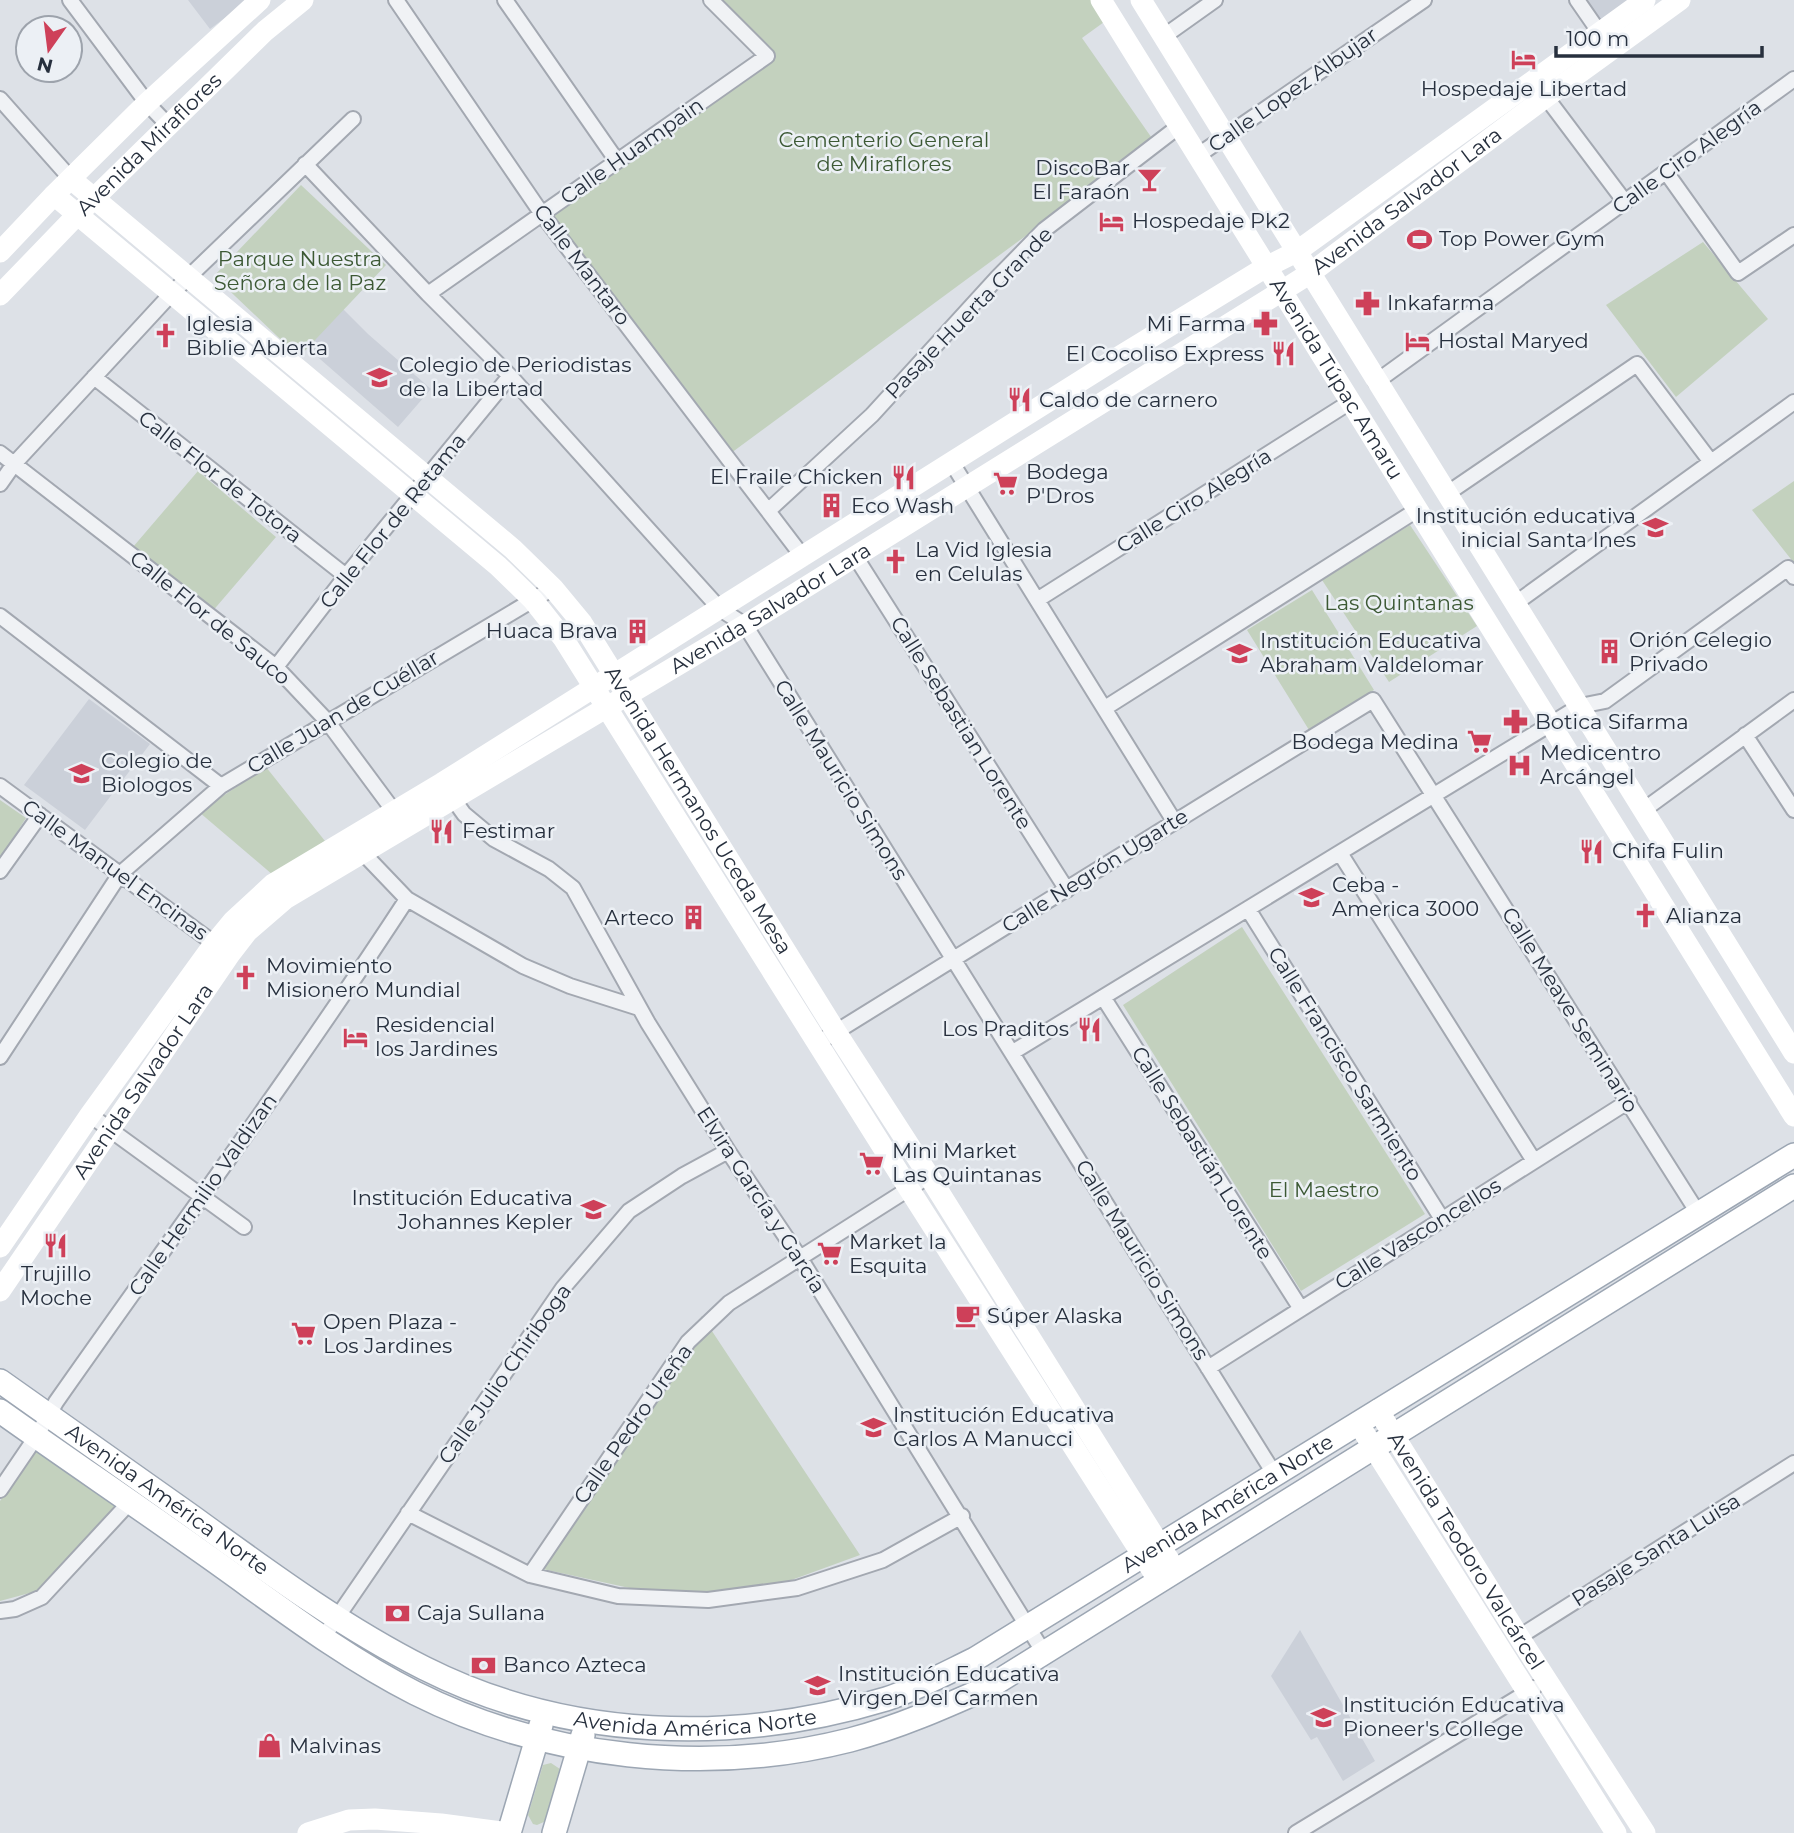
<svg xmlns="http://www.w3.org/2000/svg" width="1794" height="1833" font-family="Montserrat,sans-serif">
<rect width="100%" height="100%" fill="#dde1e7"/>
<!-- built -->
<path fill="#cbd0d9" d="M188,0H249L210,29Z
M1577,0H1639L1599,29Z
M342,308L368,334L431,389L398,427L305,346Z
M89,699L150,744L85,830L24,785Z
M1300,1630L1375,1761L1343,1781L1317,1737L1311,1740L1271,1676Z"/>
<!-- green -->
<path fill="#c3d1be" d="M711,0H1100L1111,17L1082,38L1156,144L1020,240L727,456L542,214L767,56Z
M301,185L386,265L299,357L214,276Z
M1703,242L1768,319L1676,397L1606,305Z
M198,471L276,537L211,613L133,547Z
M1794,481V563L1752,510Z
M1410,525L1477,626L1389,682L1322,580Z
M1312,590L1374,690L1309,730L1247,630Z
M266,767L325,841L273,875L199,812Z
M0,800L26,818L0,859Z
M1242,927L1425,1214L1301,1291L1123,1005Z
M702,1316L860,1555L761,1591L657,1594L538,1568L673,1354Z
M36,1449L117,1503L65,1568L37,1591L0,1601V1501Z
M551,1763L560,1769L546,1821L537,1825L533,1824L528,1815L543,1765Z"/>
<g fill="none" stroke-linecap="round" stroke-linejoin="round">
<defs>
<path id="street" d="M70,0L147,103L168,125
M396,0L542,214L803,557
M505,0L617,161
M1577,0L1604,39
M1163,37L1215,0
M1546,97L1625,202
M0,99L71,179
M1197,156L1424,0
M305,164L428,294L510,376L720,609L745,625C921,909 1100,1191 1275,1475
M1666,172L1738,273L1794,235
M428,294L767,56L711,0
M94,377L346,576
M1376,382L1794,79
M0,453L276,667L327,721L393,810
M952,463L1174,821
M0,484L14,464L172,293L353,119
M1448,493L1637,364L1711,462
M769,510L872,415L997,278L1044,230L1178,127
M855,556L1067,890
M1037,600L1350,402
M1516,603L1794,402
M0,616L221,786
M276,667L346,576L510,376
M1105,708L1417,510
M1745,735L1794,810
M0,786L219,947
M449,793L464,814L494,839L549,869L573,888L648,1023L728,1151L800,1258L1044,1653
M1645,809L1794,700
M363,853L407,899L523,966L570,986L639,1008
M1340,853L1534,1161
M0,871L40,815
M1248,909L1442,1219
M1103,997L1301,1309
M818,1043C1003,930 1187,813 1373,700L1698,1213
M1013,1052L1580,706L1605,701L1788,568L1794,577
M0,1057L120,874L221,786L553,588
M90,1115L244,1227
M1208,1368L1629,1101
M0,1490L36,1437L56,1402C173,1235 295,1071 407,899
M408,1513L530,1575L618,1596L708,1600L797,1588L883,1560L962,1516
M530,1575L688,1342L729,1303L929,1176
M0,1611L15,1609L42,1597L130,1502
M1519,1637L1794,1463
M323,1638L563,1288L629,1211L682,1176L728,1151
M1296,1833L1534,1688"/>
<g id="primary">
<path id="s6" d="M0,1381C64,1426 128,1471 191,1516C267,1571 341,1626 424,1668C567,1740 734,1745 886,1699C917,1689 946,1673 975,1659L1794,1155"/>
<path d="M0,1411C66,1458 133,1503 199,1550C269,1599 338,1654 415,1693C546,1759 708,1776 850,1740C899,1727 944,1707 989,1687L1794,1186"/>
<path d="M509,1833L541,1725"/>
<path d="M554,1833L583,1735"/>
</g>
</defs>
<!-- street casing -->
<use href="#street" stroke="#a3a8b1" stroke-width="18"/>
<!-- primary casing -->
<use href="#primary" stroke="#9ca6b3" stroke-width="26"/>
<!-- street -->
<use href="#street" stroke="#f0f2f5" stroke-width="14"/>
<!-- secondary -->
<g stroke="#fff" stroke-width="21">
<path id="s1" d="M1101,0L1794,1116"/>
<path d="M1141,0C1357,352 1578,701 1794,1053"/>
<path id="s2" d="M71,179L513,549L553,588L582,623L836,1032L929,1176L1176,1571"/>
<path d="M54,195L498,566L533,600L563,638L909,1189L1159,1581"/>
<path d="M0,252L54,195L147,103L260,0"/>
<path id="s3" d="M0,295L78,214L265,31L303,0"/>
<path d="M0,1247L90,1115L214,944L233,921L273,884L442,783L1122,355L1266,267L1296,252L1645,0"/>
<path id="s4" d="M0,1291L230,954L247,932L285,899L745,625L1309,274L1546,97L1680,0"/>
<path id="s5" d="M1378,1410L1519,1637L1645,1833"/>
<path d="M1358,1423L1616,1833"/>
<path d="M308,1833L349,1820L375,1819L441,1824L510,1833"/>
</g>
<!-- primary -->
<use href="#primary" stroke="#fff" stroke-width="23"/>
</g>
<!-- icons -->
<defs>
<symbol id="hotel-bare" viewBox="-9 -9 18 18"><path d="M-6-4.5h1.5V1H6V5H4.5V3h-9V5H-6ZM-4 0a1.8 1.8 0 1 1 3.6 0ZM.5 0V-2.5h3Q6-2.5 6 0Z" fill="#ce4059" stroke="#ecf0f5" stroke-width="2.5" paint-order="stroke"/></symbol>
<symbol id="bar-bare" viewBox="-9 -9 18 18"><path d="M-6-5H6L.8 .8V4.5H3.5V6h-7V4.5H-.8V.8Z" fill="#ce4059" stroke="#ecf0f5" stroke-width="2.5" paint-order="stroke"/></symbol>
<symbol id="stadium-bare" viewBox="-9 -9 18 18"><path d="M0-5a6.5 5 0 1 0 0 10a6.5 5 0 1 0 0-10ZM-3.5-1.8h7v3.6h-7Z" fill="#ce4059" stroke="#ecf0f5" stroke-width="2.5" paint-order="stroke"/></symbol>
<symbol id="pharmacy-bare" viewBox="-9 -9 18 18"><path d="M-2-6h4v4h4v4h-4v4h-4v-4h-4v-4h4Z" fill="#ce4059" stroke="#ecf0f5" stroke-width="2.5" paint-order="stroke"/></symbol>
<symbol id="church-bare" viewBox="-9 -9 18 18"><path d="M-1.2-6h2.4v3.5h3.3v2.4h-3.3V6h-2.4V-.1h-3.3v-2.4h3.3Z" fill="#ce4059" stroke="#ecf0f5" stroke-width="2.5" paint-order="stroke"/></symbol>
<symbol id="restaurant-bare" viewBox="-9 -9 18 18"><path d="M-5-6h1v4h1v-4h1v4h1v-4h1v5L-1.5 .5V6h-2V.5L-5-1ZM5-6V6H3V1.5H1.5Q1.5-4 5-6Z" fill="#ce4059" stroke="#ecf0f5" stroke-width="2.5" paint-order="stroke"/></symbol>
<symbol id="school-bare" viewBox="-9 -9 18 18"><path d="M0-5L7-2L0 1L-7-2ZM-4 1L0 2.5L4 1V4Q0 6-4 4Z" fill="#ce4059" stroke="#ecf0f5" stroke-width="2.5" paint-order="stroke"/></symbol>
<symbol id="supermarket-bare" viewBox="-9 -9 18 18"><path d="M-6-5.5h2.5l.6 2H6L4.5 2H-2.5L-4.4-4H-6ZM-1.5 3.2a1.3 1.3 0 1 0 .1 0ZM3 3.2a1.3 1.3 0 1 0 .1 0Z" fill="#ce4059" stroke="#ecf0f5" stroke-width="2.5" paint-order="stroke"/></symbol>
<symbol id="building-bare" viewBox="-9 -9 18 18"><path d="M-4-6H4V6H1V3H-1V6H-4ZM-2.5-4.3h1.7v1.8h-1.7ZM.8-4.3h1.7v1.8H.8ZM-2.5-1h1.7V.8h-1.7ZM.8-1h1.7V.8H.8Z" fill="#ce4059" stroke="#ecf0f5" stroke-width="2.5" paint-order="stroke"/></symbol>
<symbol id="hospital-bare" viewBox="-9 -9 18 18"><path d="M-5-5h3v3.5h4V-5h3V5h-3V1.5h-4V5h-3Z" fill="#ce4059" stroke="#ecf0f5" stroke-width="2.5" paint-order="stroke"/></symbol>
<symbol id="cafe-bare" viewBox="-9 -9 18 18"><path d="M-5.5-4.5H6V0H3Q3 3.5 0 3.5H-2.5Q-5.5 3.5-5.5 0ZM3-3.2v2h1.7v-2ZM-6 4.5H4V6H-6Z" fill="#ce4059" stroke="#ecf0f5" stroke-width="2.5" paint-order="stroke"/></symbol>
<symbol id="bank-bare" viewBox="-9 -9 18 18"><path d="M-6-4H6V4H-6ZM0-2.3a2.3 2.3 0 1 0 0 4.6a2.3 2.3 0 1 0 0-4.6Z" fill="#ce4059" stroke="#ecf0f5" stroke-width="2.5" paint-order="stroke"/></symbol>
<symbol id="shop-bare" viewBox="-9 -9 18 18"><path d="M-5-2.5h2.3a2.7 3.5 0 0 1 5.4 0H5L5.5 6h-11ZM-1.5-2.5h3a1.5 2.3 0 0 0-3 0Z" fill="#ce4059" stroke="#ecf0f5" stroke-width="2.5" paint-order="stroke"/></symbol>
</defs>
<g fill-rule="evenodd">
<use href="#hotel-bare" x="1506" y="42" width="35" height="35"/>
<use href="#bar-bare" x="1132" y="162" width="35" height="35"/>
<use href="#hotel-bare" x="1094" y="204" width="35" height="35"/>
<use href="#stadium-bare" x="1402" y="222" width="35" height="35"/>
<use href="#pharmacy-bare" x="1350" y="286" width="35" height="35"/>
<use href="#pharmacy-bare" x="1248" y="306" width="35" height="35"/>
<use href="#church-bare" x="148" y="318" width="35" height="35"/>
<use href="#hotel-bare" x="1400" y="324" width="35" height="35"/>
<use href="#restaurant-bare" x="1266" y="336" width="35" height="35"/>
<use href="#school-bare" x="362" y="360" width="35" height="35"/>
<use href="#restaurant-bare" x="1002" y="382" width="35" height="35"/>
<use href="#restaurant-bare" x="886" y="460" width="35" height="35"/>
<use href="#supermarket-bare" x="988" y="466" width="35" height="35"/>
<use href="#building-bare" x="814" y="488" width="35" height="35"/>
<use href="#school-bare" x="1638" y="510" width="35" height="35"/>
<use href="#church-bare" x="878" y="544" width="35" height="35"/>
<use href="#building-bare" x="620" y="614" width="35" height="35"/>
<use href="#building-bare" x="1592" y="634" width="35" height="35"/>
<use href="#school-bare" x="1222" y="636" width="35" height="35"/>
<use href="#pharmacy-bare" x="1498" y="704" width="35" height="35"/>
<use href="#supermarket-bare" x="1462" y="724" width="35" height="35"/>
<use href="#hospital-bare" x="1502" y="748" width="35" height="35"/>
<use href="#school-bare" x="64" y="756" width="35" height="35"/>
<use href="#restaurant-bare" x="424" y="814" width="35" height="35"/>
<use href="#restaurant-bare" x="1574" y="834" width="35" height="35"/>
<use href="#school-bare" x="1294" y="880" width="35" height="35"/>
<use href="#church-bare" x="1628" y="898" width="35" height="35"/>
<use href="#building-bare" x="676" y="900" width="35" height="35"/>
<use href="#church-bare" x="228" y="960" width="35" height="35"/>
<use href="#restaurant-bare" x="1072" y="1012" width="35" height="35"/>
<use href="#hotel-bare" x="338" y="1020" width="35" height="35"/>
<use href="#supermarket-bare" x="854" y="1146" width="35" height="35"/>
<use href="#school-bare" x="576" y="1192" width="35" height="35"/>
<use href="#restaurant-bare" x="38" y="1228" width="35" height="35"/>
<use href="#supermarket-bare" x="812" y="1236" width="35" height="35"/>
<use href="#cafe-bare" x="950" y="1298" width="35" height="35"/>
<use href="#supermarket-bare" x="286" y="1316" width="35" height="35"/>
<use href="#school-bare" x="856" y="1410" width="35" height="35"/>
<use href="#bank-bare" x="380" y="1596" width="35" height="35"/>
<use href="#bank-bare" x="466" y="1648" width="35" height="35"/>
<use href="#school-bare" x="800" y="1668" width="35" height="35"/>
<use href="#school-bare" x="1306" y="1700" width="35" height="35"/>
<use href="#shop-bare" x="252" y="1728" width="35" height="35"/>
</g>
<g text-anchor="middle" stroke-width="5" stroke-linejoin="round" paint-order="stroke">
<!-- poi labels -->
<g font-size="21" fill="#27303e" stroke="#ecf0f5" text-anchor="start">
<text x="1524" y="96" text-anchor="middle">Hospedaje Libertad</text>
<text x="1130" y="175" text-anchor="end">DiscoBar<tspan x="1130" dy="24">El Faraón</tspan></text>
<text x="1132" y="228">Hospedaje Pk2</text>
<text x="1439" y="246">Top Power Gym</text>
<text x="1387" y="310">Inkafarma</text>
<text x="186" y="331">Iglesia<tspan x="186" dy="24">Biblie Abierta</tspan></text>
<text x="1246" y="331" text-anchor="end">Mi Farma</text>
<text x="1438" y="348">Hostal Maryed</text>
<text x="1264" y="361" text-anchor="end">El Cocoliso Express</text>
<text x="399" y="372">Colegio de Periodistas<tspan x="399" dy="24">de la Libertad</tspan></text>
<text x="1039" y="407">Caldo de carnero</text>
<text x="1026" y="479">Bodega<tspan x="1026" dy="24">P'Dros</tspan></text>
<text x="883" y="484" text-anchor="end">El Fraile Chicken</text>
<text x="851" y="513">Eco Wash</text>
<text x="1636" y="523" text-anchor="end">Institución educativa<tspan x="1636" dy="24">inicial Santa Ines</tspan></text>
<text x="915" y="557">La Vid Iglesia<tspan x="915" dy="24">en Celulas</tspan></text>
<text x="618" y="638" text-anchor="end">Huaca Brava</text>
<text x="1629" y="647">Orión Celegio<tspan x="1629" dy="24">Privado</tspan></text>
<text x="1260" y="648">Institución Educativa<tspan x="1260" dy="24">Abraham Valdelomar</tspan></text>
<text x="1535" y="729">Botica Sifarma</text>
<text x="1459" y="749" text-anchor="end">Bodega Medina</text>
<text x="1540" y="760">Medicentro<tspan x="1540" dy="24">Arcángel</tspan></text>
<text x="101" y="768">Colegio de<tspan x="101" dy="24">Biologos</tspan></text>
<text x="462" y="838">Festimar</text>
<text x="1612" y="858">Chifa Fulin</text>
<text x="1332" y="892">Ceba -<tspan x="1332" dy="24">America 3000</tspan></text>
<text x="1666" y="923">Alianza</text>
<text x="674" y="925" text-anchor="end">Arteco</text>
<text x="266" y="973">Movimiento<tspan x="266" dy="24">Misionero Mundial</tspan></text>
<text x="375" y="1032">Residencial<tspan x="375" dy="24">los Jardines</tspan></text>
<text x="1069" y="1036" text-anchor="end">Los Praditos</text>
<text x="892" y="1158">Mini Market<tspan x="892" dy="24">Las Quintanas</tspan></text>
<text x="573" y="1205" text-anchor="end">Institución Educativa<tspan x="573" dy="24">Johannes Kepler</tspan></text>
<text x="849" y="1249">Market la<tspan x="849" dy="24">Esquita</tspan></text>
<text x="56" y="1281" text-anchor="middle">Trujillo<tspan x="56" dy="24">Moche</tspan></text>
<text x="987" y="1323">Súper Alaska</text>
<text x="323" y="1329">Open Plaza -<tspan x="323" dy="24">Los Jardines</tspan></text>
<text x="893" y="1422">Institución Educativa<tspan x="893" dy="24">Carlos A Manucci</tspan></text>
<text x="417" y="1620">Caja Sullana</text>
<text x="503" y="1672">Banco Azteca</text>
<text x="838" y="1681">Institución Educativa<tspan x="838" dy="24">Virgen Del Carmen</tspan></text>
<text x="1343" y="1712">Institución Educativa<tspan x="1343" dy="24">Pioneer's College</tspan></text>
<text x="289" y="1753">Malvinas</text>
</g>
<!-- street labels -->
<g font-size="21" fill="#27303e" stroke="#ecf0f5">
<text transform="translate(1293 90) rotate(-35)" y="7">Calle Lopez Albujar</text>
<text dy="7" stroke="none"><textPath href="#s3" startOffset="212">Avenida Miraflores</textPath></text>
<text transform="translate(632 151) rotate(-35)" y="7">Calle Huampain</text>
<text transform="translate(1687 157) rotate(-36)" y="7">Calle Ciro Alegría</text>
<text dy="7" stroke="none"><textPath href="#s4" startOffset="1808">Avenida Salvador Lara</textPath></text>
<text transform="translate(582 265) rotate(53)" y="7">Calle Mantaro</text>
<text transform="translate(969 313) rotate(-46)" y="7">Pasaje Huerta Grande</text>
<text dy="7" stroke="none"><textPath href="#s1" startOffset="446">Avenida Túpac Amaru</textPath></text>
<text transform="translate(220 477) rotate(38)" y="7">Calle Flor de Totora</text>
<text transform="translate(1194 501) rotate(-32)" y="7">Calle Ciro Alegría</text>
<text transform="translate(393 521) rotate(-51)" y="7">Calle Flor de Retama</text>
<text dy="7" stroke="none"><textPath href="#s4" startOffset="1052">Avenida Salvador Lara</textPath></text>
<text transform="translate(210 618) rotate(39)" y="7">Calle Flor de Sauco</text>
<text transform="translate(343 712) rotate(-31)" y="7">Calle Juan de Cuéllar</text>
<text transform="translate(961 723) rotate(58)" y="7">Calle Sebastian Lorente</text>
<text transform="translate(841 780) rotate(58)" y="7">Calle Mauricio Simons</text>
<text dy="7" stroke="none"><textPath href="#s2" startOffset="898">Avenida Hermanos Uceda Mesa</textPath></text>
<text transform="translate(115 870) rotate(36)" y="7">Calle Manuel Encinas</text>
<text transform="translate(1095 871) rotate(-32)" y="7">Calle Negrón Ugarte</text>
<text transform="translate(1570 1010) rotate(58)" y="7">Calle Meave Seminario</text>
<text transform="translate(1345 1064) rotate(58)" y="7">Calle Francisco Sarmiento</text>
<text dy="7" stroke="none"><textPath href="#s4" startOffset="254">Avenida Salvador Lara</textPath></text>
<text transform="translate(1202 1153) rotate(58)" y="7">Calle Sebastián Lorente</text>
<text transform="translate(203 1195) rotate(-55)" y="7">Calle Hermilio Valdizan</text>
<text transform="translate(761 1200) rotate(57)" y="7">Elvira García y García</text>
<text transform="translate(1418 1234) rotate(-32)" y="7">Calle Vasconcellos</text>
<text transform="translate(1142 1260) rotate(58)" y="7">Calle Mauricio Simons</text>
<text transform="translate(505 1374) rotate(-55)" y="7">Calle Julio Chiriboga</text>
<text transform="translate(633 1424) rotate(-55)" y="7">Calle Pedro Ureña</text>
<text dy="7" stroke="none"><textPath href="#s6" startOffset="205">Avenida América Norte</textPath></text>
<text dy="7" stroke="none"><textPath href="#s6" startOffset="1381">Avenida América Norte</textPath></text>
<text transform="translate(1656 1550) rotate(-32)" y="7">Pasaje Santa Luisa</text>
<text dy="7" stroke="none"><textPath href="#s5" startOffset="166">Avenida Teodoro Valcárcel</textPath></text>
<text dy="7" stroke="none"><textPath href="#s6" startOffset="793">Avenida América Norte</textPath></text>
</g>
<!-- park labels -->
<g font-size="21" fill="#3c5934" stroke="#ecf0f5">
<text x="884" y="147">Cementerio General<tspan x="884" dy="24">de Miraflores</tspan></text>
<text x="300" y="266">Parque Nuestra<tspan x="300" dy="24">Señora de la Paz</tspan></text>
<text x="1399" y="610">Las Quintanas</text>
<text x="1324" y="1197">El Maestro</text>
</g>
</g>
<!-- north arrow -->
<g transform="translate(49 49) rotate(194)"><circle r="33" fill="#ecf0f5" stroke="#9da3ac" stroke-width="2"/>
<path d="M0-5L12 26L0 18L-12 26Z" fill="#ce4059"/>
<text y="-10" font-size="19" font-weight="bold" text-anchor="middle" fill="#27303e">N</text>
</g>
<!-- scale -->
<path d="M1556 46v10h206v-10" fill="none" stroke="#27303e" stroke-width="3.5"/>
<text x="1566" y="46" font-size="21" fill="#27303e" stroke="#ecf0f5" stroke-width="5" paint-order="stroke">100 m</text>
</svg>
